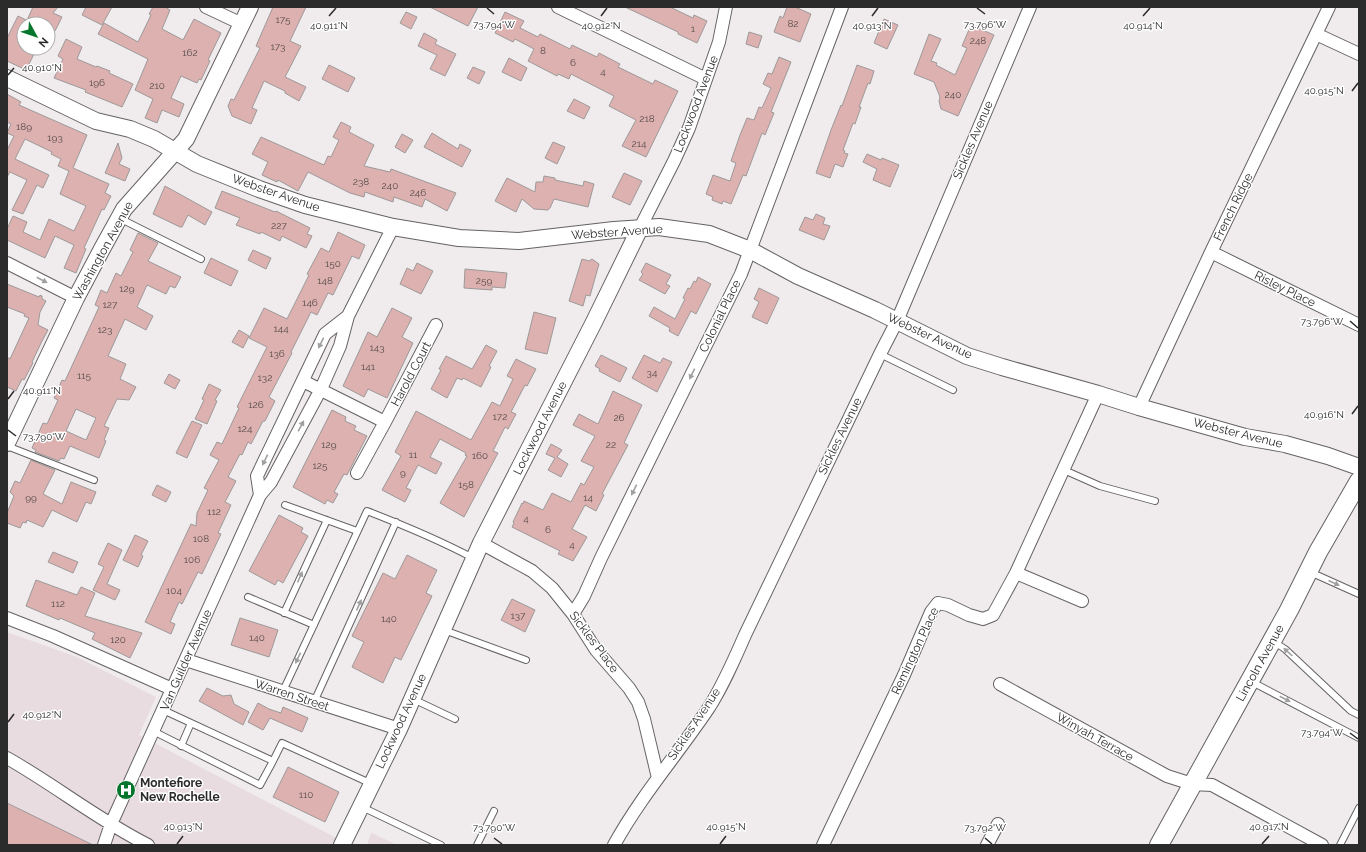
<svg xmlns="http://www.w3.org/2000/svg" width="1366" height="852" font-family="Raleway,sans-serif">
<rect width="100%" height="100%" fill="#f0ecee"/>
<!-- built -->
<path fill="#e8dce1" d="M7,632L77,657L156,697L139,735L350,845H7Z
M371,833H372L397,845H367Z"/>
<!-- building -->
<path fill="#dcb1af" stroke="#9d9999" fill-rule="evenodd" d="M33,7H58L53,13L62,17L55,31L48,28V24H40L28,18Z
M86,7H112L102,25L82,15Z
M153,7H165L170,10L162,29L183,40L194,19L221,33L208,60L210,61L201,80L199,79L197,83L181,76L171,98L184,104L179,117L162,110L157,123L145,118L153,99L135,90L148,59L98,34L104,23L138,42L151,15L149,14Z
M273,7H306L290,41L301,46L285,77L306,87L299,101L285,93V91L264,81L252,108L257,110L251,124L232,116L228,106L231,99L234,100L260,48L256,46Z
M430,7H478L468,26Z
M625,7H670L693,18L694,15L707,21L697,43L678,34V32Z
M787,7H795L811,14L800,42L774,32L780,16L783,18Z
M406,12L417,17L411,29L400,23Z
M505,12L524,21L520,28L538,37L540,34L570,49L572,45L597,57L599,53L620,64L618,67L653,84L655,80L678,91L646,157L622,146L636,120L609,106L614,96L571,74L569,79L558,74L557,76L528,61L534,49L515,39L513,42L495,33Z
M18,16L28,21L27,24H24V49L34,54L26,70L7,61V38Z
M884,19L898,25L887,49L874,43Z
M971,25L994,35L958,116L941,109L939,101L940,97L934,82L914,74L929,34L941,39L931,61L937,63L936,65L955,75L967,48L962,46Z
M749,32L762,36L758,48L746,44Z
M424,33L437,40L435,44L456,54L445,76L430,69L437,55L418,46Z
M66,39L82,47L77,59L96,67L97,66L110,71L109,73L133,84L122,107L85,92L86,90L54,78L63,59L58,56Z
M779,57L791,62L771,112L774,113L765,135L762,133L746,176L743,175L731,204L723,201L722,204L712,200L713,197L706,194L713,175L730,181L736,163L731,161L740,135L747,118L754,120L759,107L762,108L771,88L763,84L768,73L772,74Z
M509,58L527,68L521,81L502,72Z
M329,65L355,78L348,92L322,79Z
M857,65L874,71L870,84L868,83L859,107H861L855,124L853,123L843,150L845,151L844,153L848,154L843,167L835,164L830,178L816,173L831,130L841,105L842,106Z
M473,67L485,72L479,84L467,78Z
M7,94L21,102L19,105L87,135L73,168L109,184L105,193L111,196L104,210L102,209L84,248L86,249L76,273L64,268L74,245L55,236L45,258L7,240V229L13,216L27,222L23,232L40,240L49,219L74,231L86,206L60,194L69,171L58,166L61,159L51,154L52,152L25,139L15,159L49,175L43,188L37,185L23,214L12,210L27,180L10,172L7,177V150L14,136L7,133L11,124L7,122Z
M574,99L590,107L584,119L567,111Z
M341,122L351,127L349,132L374,145L364,166L390,172L391,169L456,193L447,211L425,199L422,207L394,197L393,202L365,192L364,197L350,193L308,172L298,191L278,180L277,182L262,175L268,162L252,154L261,137L324,165L328,156L331,157L339,140L333,137Z
M432,133L458,149L460,144L471,150L462,167L424,147Z
M402,134L413,140L405,153L395,147Z
M553,142L565,147L557,164L545,158Z
M118,143L122,158L119,164L130,169L125,181L105,173Z
M867,154L881,160L882,158L899,165L890,187L873,180L877,169L863,162Z
M624,173L642,181L630,205L612,197Z
M544,176L555,178V180L583,186L584,181L594,184L588,207L554,199L550,208L548,210L534,209L522,199L516,212L495,201L507,178L535,192L536,182H543Z
M165,186L212,212L205,225L188,215L182,227H180L153,214Z
M222,191L275,212L276,211L310,228L307,234L312,236L306,248L282,236L280,241L261,232L260,234L236,225L240,218L215,208Z
M816,214L825,218L823,224L830,226L824,240L799,230L805,217L813,220Z
M338,232L365,245L359,259L352,256L333,295L328,293L317,315L311,312L291,352L292,353L269,397L275,401L265,421H263L251,444L248,442L242,455L240,454L228,477L236,481L225,502L231,505L218,533L221,534L202,574L198,572L182,604L179,602L170,622L175,624L171,634L145,622L191,524L196,526L197,513L208,490L204,488L219,460L210,455L217,442L222,444L239,408L237,407L267,347L249,338L264,308L287,319L309,275L307,274L321,248L329,252Z
M138,233L158,243L148,261L181,277L175,288L170,286L166,294L147,285L137,307L153,316L146,330L125,319L108,356L126,364L120,379L136,387L129,400L117,399L104,426L109,428L104,440L106,441L99,458L70,446L64,459L61,458L59,461L35,452L36,450L32,448L43,423L47,424L58,400L54,398L62,380L65,381L99,307L95,305L101,290L107,293L116,273L121,276L133,252L130,250ZM76,409L96,418L86,440L66,431Z
M253,250L271,258L266,269L248,260Z
M211,258L238,271L231,286L204,273Z
M582,259L589,261L592,259L599,264L590,296L586,295L583,306L569,301Z
M417,263L433,271L421,294L400,284L407,268L413,271Z
M646,263L671,275L666,284L670,286L665,294L639,280L643,274L641,272Z
M465,269L507,273L505,288L492,287V290L464,288Z
M698,277L711,284L696,314L691,311L678,336L669,331L670,328L649,316L654,307L675,319L685,299L683,298L688,288L690,289L694,281L696,282Z
M7,284L39,297L40,295L42,296V299L46,301L40,312L38,325L48,330L42,341L32,362L33,363L24,380L22,379L16,391L7,387V357L10,359L29,318L24,316L25,314L7,307Z
M759,288L779,298L767,324L752,317L759,302L754,299Z
M392,308L412,318L402,337L413,343L387,398L368,389L364,397L343,386L368,332L377,337Z
M534,312L556,318L547,354L525,349Z
M239,330L249,336L243,348L232,342Z
M486,345L497,351L489,366L491,367L481,387L463,378L462,380L457,378L447,398L431,389L441,370L439,369L446,356L472,369Z
M601,355L627,368L620,382L599,371L600,369L595,366Z
M644,355L660,363L663,358L672,362L657,392L632,378Z
M516,359L536,369L527,386L525,385L511,412L516,414L508,429L505,427L493,451L498,453L464,517L440,503L467,456L465,455L466,453L440,439L430,457L442,463L436,474L418,465L406,488L411,490L405,502L382,490L401,456L395,452L416,411L471,440L492,402L500,406L513,379L507,376Z
M169,374L180,380L175,389L164,383Z
M209,384L221,390L215,400L217,401L207,424L195,419L204,400L202,399Z
M613,391L642,405L624,443L628,445L602,494L604,495L596,511L585,505L572,529L587,537L573,561L558,554L560,551L512,527L514,523L513,522L522,503L523,504L524,501L543,510L552,493L571,502L581,483L584,485L594,467L581,461L595,436L573,425L579,414L598,424Z
M332,410L346,417L345,421L356,426L354,430L367,436L347,475L344,474L334,492L338,494L333,503L327,500L325,504L293,487Z
M192,421L202,425L187,458L176,453Z
M551,444L562,450L557,457L568,464L561,477L548,470L555,458L546,454Z
M31,460L55,470L43,494L62,504L71,482L96,492L91,504L86,502L77,522L52,510L43,527L27,520L26,523L23,522L20,528L7,523V513L14,496L10,492L15,481L20,483Z
M157,485L171,492L166,502L152,495Z
M279,515L303,528L301,532L308,536L283,583L278,580L275,585L249,571Z
M135,535L148,541L141,555L143,556L138,567L123,560Z
M108,543L122,550L107,584L120,590L115,600L93,590L104,567L98,564Z
M53,552L78,562L73,573L48,562Z
M407,555L437,570L426,593L432,596L401,660L395,657L383,683L352,667L364,642L352,636L383,573L395,579Z
M36,580L77,595L81,587L95,593L85,616L142,633L130,658L92,639L95,633L60,618L59,620L26,606Z
M512,599L535,610L525,632L501,620Z
M240,618L278,630L269,657L231,645Z
M207,688L223,696L231,695L234,704L249,712L243,725L199,701Z
M258,703L269,709L281,713L283,707L308,718L302,732L270,718L263,730L248,722Z
M288,767L339,792L325,822L273,797Z
M7,803L93,845H7Z"/>
<g fill="none" stroke-linecap="round" stroke-linejoin="round">
<defs>
<path id="lane" d="M119,218L201,259
M880,354L953,390
M7,446L94,480
M1064,470L1100,486L1155,501
M285,505L357,531
M1310,572L1359,594
M248,597L314,625
M284,613L327,520
M444,630L526,660
M1274,642L1285,649L1351,711L1359,715
M1252,682L1359,738
M283,691L367,511C403,525 439,540 473,558
M413,699L455,719
M314,702L396,522
M163,710L273,761L282,743L372,784
M153,731L260,785L273,761
M181,746L191,723
M362,807L441,845
M477,845L494,811
M1340,845L1359,808"/>
<path id="street" d="M206,7L242,24
M558,7L706,79
M1316,34L1359,54
M640,228L674,161L689,128L719,42L726,7
M1211,252L1359,325
M7,263L76,298
M303,381L385,422
M1139,407L1211,252L1329,7
M357,473L385,422L436,325
M260,495L257,476L325,334L348,316
M481,543L532,571L552,588L573,614L596,650L629,688L638,702L644,719L658,778
M1016,573L1082,601
M573,614L584,596L601,558L741,274L842,7
M7,618L53,636L172,689
M186,660L399,729
M1000,684L1167,776L1192,784L1212,785L1322,845
M7,758C55,785 98,820 148,845
M104,845L111,824L260,495L271,482L321,389L340,346L348,316L393,227
M614,845C641,796 677,755 708,709C723,686 734,660 745,635L880,354L897,321L1030,7
M823,845L904,675L931,612L938,603L948,605L969,615L983,619L993,615L1016,573L1098,394
M987,845L998,824"/>
<path id="secondary" d="M7,78L96,121L130,129L154,139L197,164L259,189L305,205L393,227L459,238L519,241L614,230L659,227L709,234L750,250L798,276L875,310L967,356L1002,367L1098,394L1139,407L1245,437L1285,444L1328,456L1359,467
M7,443L76,298L103,247L124,209L186,139L250,7
M342,845L399,729L481,543L594,322L640,228"/>
<path id="primary" d="M1159,845L1289,610L1318,552L1359,481"/>
</defs>
<!-- lane casing -->
<use href="#lane" stroke="#656264" stroke-width="8"/>
<!-- street casing -->
<use href="#street" stroke="#656264" stroke-width="14"/>
<!-- secondary casing -->
<use href="#secondary" stroke="#656264" stroke-width="18"/>
<!-- primary casing -->
<use href="#primary" stroke="#656264" stroke-width="20"/>
<!-- lane -->
<use href="#lane" stroke="#fff" stroke-width="6"/>
<!-- street -->
<use href="#street" stroke="#fff" stroke-width="12"/>
<!-- secondary -->
<use href="#secondary" stroke="#fff" stroke-width="16"/>
<!-- primary -->
<use href="#primary" stroke="#fff" stroke-width="18"/>
</g>
<!-- one-way arrows -->
<defs><path id="oneway-solid" d="M-6-.8H1V-3.2L6.5 0L1 3.2V.8H-6Z"/></defs>
<g fill="#a0a0a0">
<use href="#oneway-solid" transform="translate(42 280) rotate(28)"/>
<use href="#oneway-solid" transform="translate(321 343) rotate(116)"/>
<use href="#oneway-solid" transform="translate(692 374) rotate(116)"/>
<use href="#oneway-solid" transform="translate(301 426) rotate(-62)"/>
<use href="#oneway-solid" transform="translate(265 460) rotate(116)"/>
<use href="#oneway-solid" transform="translate(634 490) rotate(116)"/>
<use href="#oneway-solid" transform="translate(300 577) rotate(-66)"/>
<use href="#oneway-solid" transform="translate(1334 583) rotate(24)"/>
<use href="#oneway-solid" transform="translate(359 605) rotate(-66)"/>
<use href="#oneway-solid" transform="translate(1288 652) rotate(-138)"/>
<use href="#oneway-solid" transform="translate(298 658) rotate(115)"/>
<use href="#oneway-solid" transform="translate(1285 699) rotate(28)"/>
</g>
<!-- ticks -->
<path fill="none" stroke="#2c2b2b" stroke-width="1.5" d="M487,8L494,14M977,8L985,14M329,16L336,8M601,16L607,8M872,16L878,8M1143,16L1150,8M8,75L14,68M1352,91L1358,83M1350,321L1358,328M8,399L14,391M1352,414L1358,406M8,430L16,436M8,722L14,714M1350,733L1358,739M494,838L502,844M985,838L992,844M177,844L183,836M720,844L726,836M1262,844L1269,836"/>
<!-- icons -->
<defs>
<symbol id="hospital-disc" viewBox="-11 -11 22 22"><circle r="9.5" fill="#05762b" stroke="#fff"/><path d="M-5-5h3v3.5h4V-5h3V5h-3V1.5h-4V5h-3Z" fill="#fff"/></symbol>
</defs>
<g fill-rule="evenodd">
<use href="#hospital-disc" x="115" y="779" width="22" height="22"/>
</g>
<g text-anchor="middle" stroke-width="3" stroke-linejoin="round" paint-order="stroke">
<!-- number labels -->
<g font-size="10" fill="#584c4c">
<text x="283" y="23">175</text>
<text x="793" y="27">82</text>
<text x="693" y="32">1</text>
<text x="978" y="44">248</text>
<text x="278" y="50">173</text>
<text x="543" y="54">8</text>
<text x="190" y="56">162</text>
<text x="573" y="66">6</text>
<text x="603" y="75">4</text>
<text x="97" y="86">196</text>
<text x="157" y="89">210</text>
<text x="953" y="98">240</text>
<text x="647" y="122">218</text>
<text x="24" y="130">189</text>
<text x="55" y="141">193</text>
<text x="639" y="147">214</text>
<text x="361" y="185">238</text>
<text x="390" y="189">240</text>
<text x="418" y="196">246</text>
<text x="279" y="229">227</text>
<text x="333" y="267">150</text>
<text x="325" y="284">148</text>
<text x="484" y="284">259</text>
<text x="127" y="292">129</text>
<text x="310" y="306">146</text>
<text x="110" y="308">127</text>
<text x="281" y="332">144</text>
<text x="105" y="333">123</text>
<text x="377" y="351">143</text>
<text x="277" y="357">136</text>
<text x="368" y="370">141</text>
<text x="652" y="376">34</text>
<text x="84" y="379">115</text>
<text x="265" y="381">132</text>
<text x="256" y="408">126</text>
<text x="500" y="420">172</text>
<text x="619" y="421">26</text>
<text x="245" y="432">124</text>
<text x="329" y="448">129</text>
<text x="611" y="448">22</text>
<text x="413" y="458">11</text>
<text x="480" y="459">160</text>
<text x="320" y="469">125</text>
<text x="403" y="476">9</text>
<text x="466" y="488">158</text>
<text x="31" y="501">99</text>
<text x="588" y="501">14</text>
<text x="214" y="515">112</text>
<text x="526" y="522">4</text>
<text x="548" y="533">6</text>
<text x="201" y="542">108</text>
<text x="572" y="548">4</text>
<text x="192" y="563">106</text>
<text x="174" y="594">104</text>
<text x="58" y="607">112</text>
<text x="518" y="619">137</text>
<text x="389" y="622">140</text>
<text x="257" y="641">140</text>
<text x="118" y="643">120</text>
<text x="306" y="798">110</text>
</g>
<!-- street labels -->
<g font-size="12" fill="#2c2b2b" stroke="#fff">
<text transform="translate(696 104) rotate(-69)" y="4">Lockwood Avenue</text>
<text transform="translate(973 140) rotate(-67)" y="4">Sickles Avenue</text>
<text transform="translate(276 193) rotate(19)" y="4">Webster Avenue</text>
<text transform="translate(1233 207) rotate(-64)" y="4">French Ridge</text>
<text transform="translate(617 232) rotate(-4)" y="4">Webster Avenue</text>
<text transform="translate(103 251) rotate(-61)" y="4">Washington Avenue</text>
<text transform="translate(1285 289) rotate(26)" y="4">Risley Place</text>
<text transform="translate(720 316) rotate(-64)" y="4">Colonial Place</text>
<text transform="translate(930 336) rotate(25)" y="4">Webster Avenue</text>
<text transform="translate(411 374) rotate(-62)" y="4">Harold Court</text>
<text transform="translate(540 428) rotate(-63)" y="4">Lockwood Avenue</text>
<text transform="translate(1238 433) rotate(14)" y="4">Webster Avenue</text>
<text transform="translate(840 436) rotate(-64)" y="4">Sickles Avenue</text>
<text transform="translate(594 642) rotate(53)" y="4">Sickles Place</text>
<text transform="translate(915 651) rotate(-65)" y="4">Remington Place</text>
<text transform="translate(186 660) rotate(-66)" y="4">Van Guilder Avenue</text>
<text transform="translate(1260 663) rotate(-61)" y="4">Lincoln Avenue</text>
<text transform="translate(292 695) rotate(18)" y="4">Warren Street</text>
<text transform="translate(401 721) rotate(-65)" y="4">Lockwood Avenue</text>
<text transform="translate(694 724) rotate(-56)" y="4">Sickles Avenue</text>
<text transform="translate(1095 737) rotate(29)" y="4">Winyah Terrace</text>
</g>
<!-- poi labels -->
<g font-size="12" font-weight="bold" fill="#2c2b2b" stroke="#fff" text-anchor="start">
<text x="140" y="787">Montefiore<tspan x="140" dy="14">New Rochelle</tspan></text>
</g>
</g>
<g font-size="10" text-anchor="middle" fill="#2c2b2b" stroke="#fff" stroke-width="3" stroke-linejoin="round" paint-order="stroke">
<text x="494" y="28">73.794°W</text>
<text x="985" y="28">73.796°W</text>
<text x="329" y="29">40.911°N</text>
<text x="601" y="29">40.912°N</text>
<text x="872" y="29">40.913°N</text>
<text x="1143" y="29">40.914°N</text>
<text x="42" y="71">40.910°N</text>
<text x="1324" y="94">40.915°N</text>
<text x="1322" y="325">73.796°W</text>
<text x="42" y="394">40.911°N</text>
<text x="1324" y="418">40.916°N</text>
<text x="44" y="440">73.790°W</text>
<text x="42" y="718">40.912°N</text>
<text x="1322" y="736">73.794°W</text>
<text x="183" y="830">40.913°N</text>
<text x="726" y="830">40.915°N</text>
<text x="1269" y="830">40.917°N</text>
<text x="494" y="831">73.790°W</text>
<text x="985" y="831">73.792°W</text>
</g>
<!-- border -->
<rect width="1366" height="852" fill="none" stroke="#2c2b2b" stroke-width="16"/>
<!-- north arrow -->
<g transform="translate(36 36) rotate(130)"><circle r="19" fill="#ffffff" stroke="#abaaaa"/>
<path d="M0-3L7 15L0 10L-7 15Z" fill="#05762b"/>
<text y="-6" font-size="11" font-weight="bold" text-anchor="middle" fill="#2c2b2b">N</text>
</g>
</svg>
